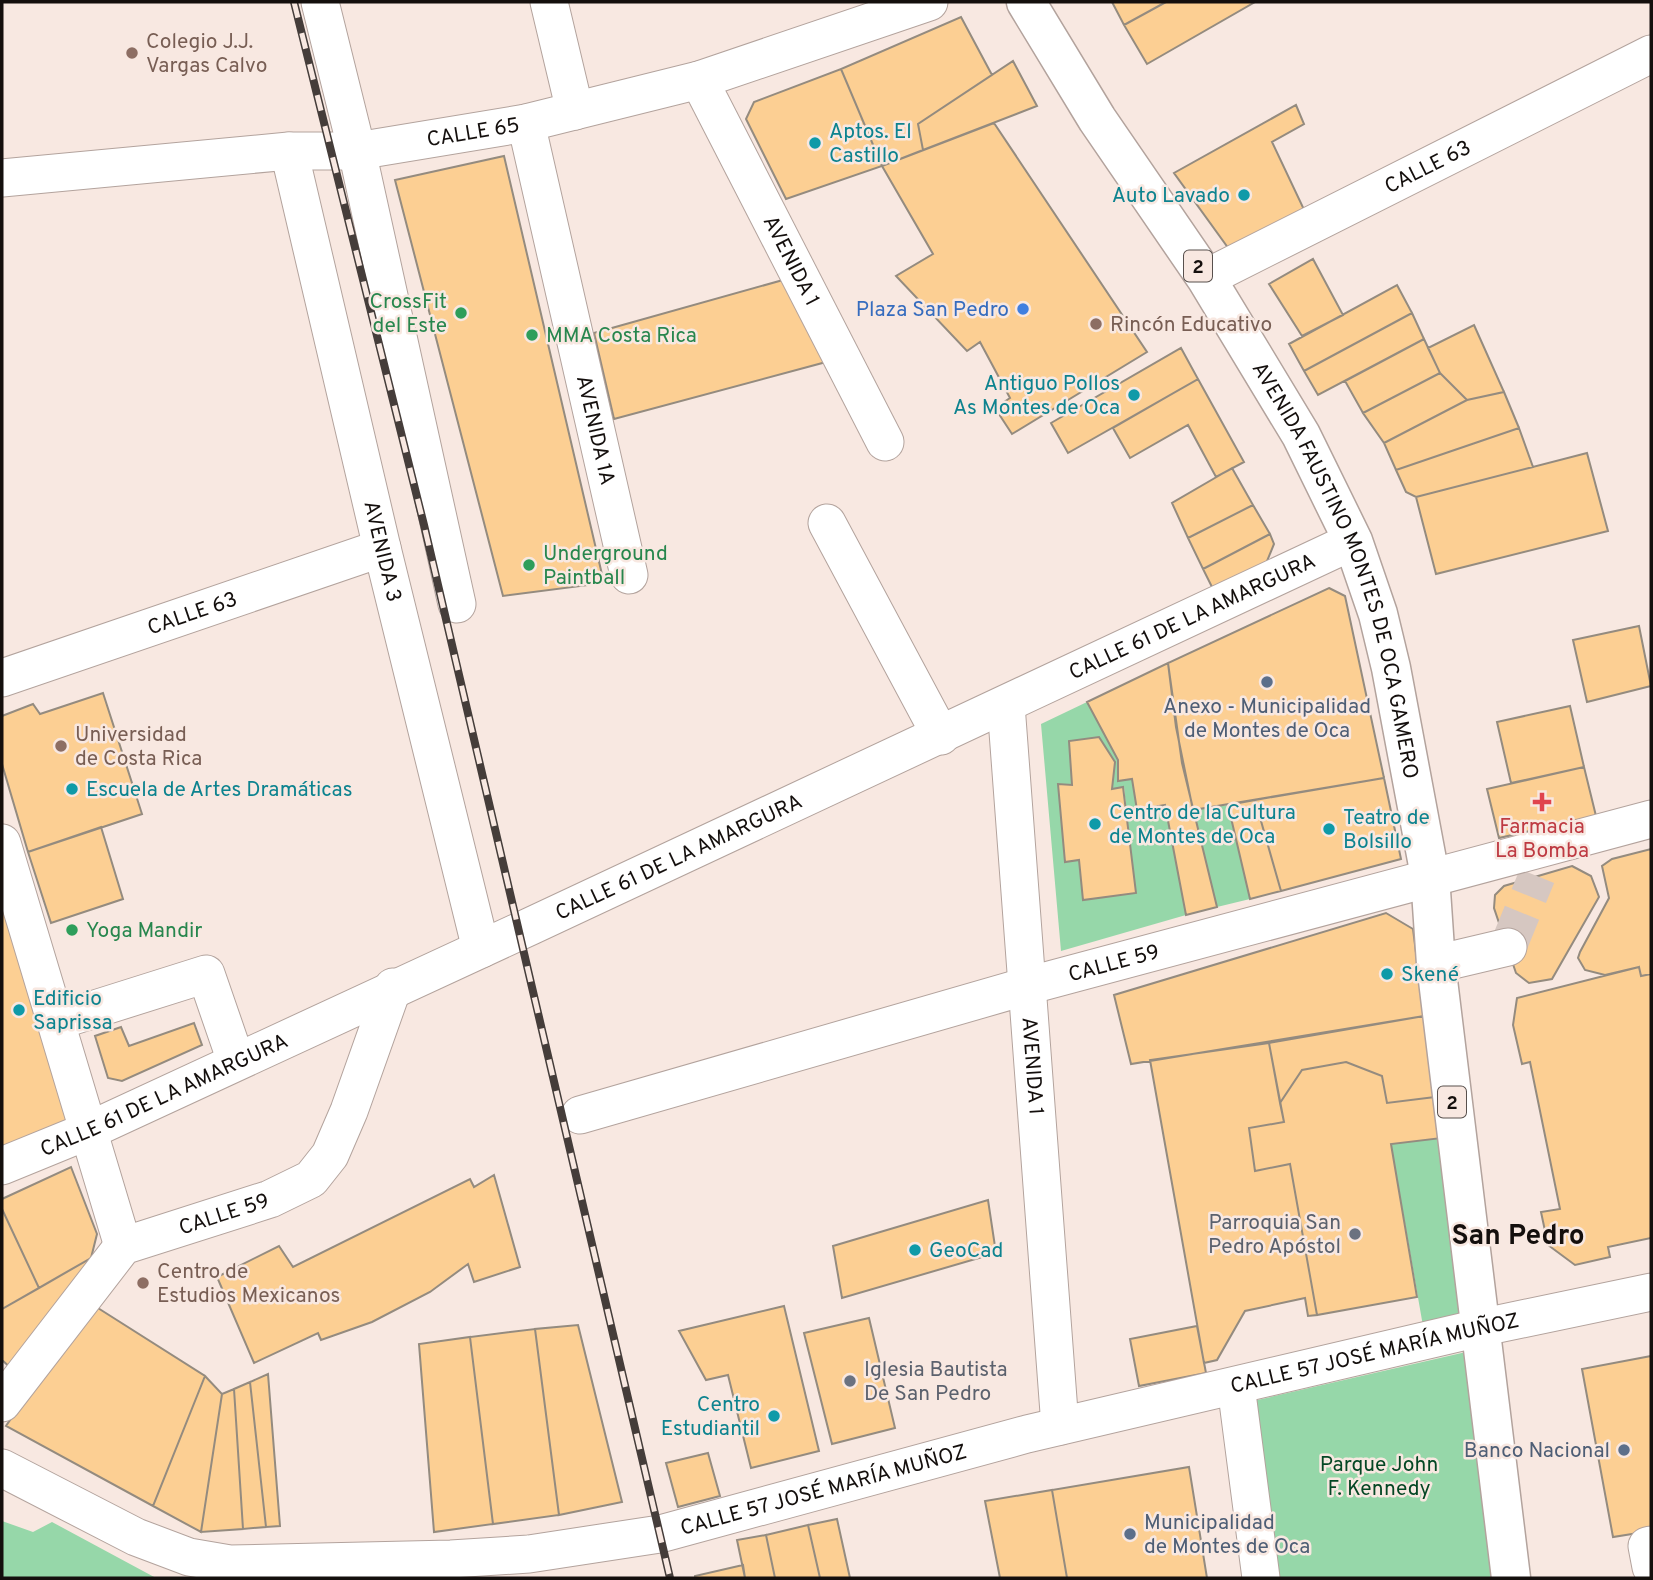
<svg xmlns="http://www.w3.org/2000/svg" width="1653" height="1580" font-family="Overpass,sans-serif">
<rect width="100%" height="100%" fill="#f8e8e1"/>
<!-- green -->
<path fill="#96d7a9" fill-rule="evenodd" d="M1087,702L1118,760V780L1132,779L1137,809L1165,805L1186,915L1061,951L1041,724ZM1099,737L1115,762L1112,789L1124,787L1135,893L1083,900L1079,860L1066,862L1059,784L1072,785L1069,741Z
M1228,805L1250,899L1217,907L1193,810Z
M1442,1138L1468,1312L1423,1326L1391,1144Z
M1466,1352L1497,1578H1279L1253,1401Z
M2,1521L33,1532L52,1522L156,1578H2Z"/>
<!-- building -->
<path fill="#fccf93" stroke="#948b7f" stroke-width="2" d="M1112,2H1166L1124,25Z
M1166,2H1255L1147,64L1124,25Z
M961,17L992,75L918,124L923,150L882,166L841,69Z
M1013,61L1037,106L923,150L918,124Z
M841,69L882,166L786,199L746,119L754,102Z
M1296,105L1304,124L1272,142L1308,218L1234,256L1174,173Z
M994,123L1147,352L1012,434L995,408L1010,398L980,342L967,351L896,276L933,254L882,166Z
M504,156L604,583L503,596L395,180Z
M1313,259L1343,315L1302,336L1269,284Z
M783,280L826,362L614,419L594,333Z
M1397,285L1412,313L1304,371L1289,344Z
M1412,313L1424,339L1318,395L1304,371Z
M1474,325L1504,392L1467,400L1440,373L1428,348Z
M1424,339L1440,373L1363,413L1345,381Z
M1181,348L1198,379L1068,453L1051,423Z
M1440,373L1467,400L1384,443L1363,413Z
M1198,379L1244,462L1216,477L1188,425L1130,458L1113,428Z
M1504,392L1519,428L1396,470L1384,443L1467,400Z
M1519,428L1533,467L1416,497L1406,492L1396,470Z
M1587,453L1608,531L1436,574L1416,497Z
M1232,468L1253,505L1188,538L1172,503Z
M1253,505L1270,534L1203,569L1188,538Z
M1270,534L1274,544L1263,571L1217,597L1203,569Z
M1329,588L1345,596L1384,778L1193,810L1176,727L1168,663Z
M1639,626L1651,686L1587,702L1573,640Z
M1168,663L1182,763L1217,907L1186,915L1165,805L1137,810L1132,779L1118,781V760L1087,702Z
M103,693L142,814L28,852L2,764V716L33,704L40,714Z
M1570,706L1584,767L1511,783L1497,722Z
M1099,737L1115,762L1112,789L1123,787L1136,893L1083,900L1079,860L1065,862L1058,784L1072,785L1069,741Z
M1584,767L1596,816L1499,838L1487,789Z
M1384,778L1401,859L1281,891L1255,800Z
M1255,800L1281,891L1250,899L1228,805Z
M101,827L123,899L51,923L28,852Z
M1651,849V974L1641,976L1639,967L1605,975L1585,970L1578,958L1580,952L1609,898L1602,866L1612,859Z
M1572,866L1591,876L1599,897L1552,979L1529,983L1516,973L1494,908L1495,895L1504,886Z
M2,901L70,1119L2,1150Z
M1386,913L1413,929L1424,1016L1131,1064L1114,995Z
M1639,967L1641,976L1651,974V1238L1608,1247L1610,1257L1575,1265L1548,1245L1541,1212L1560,1209L1530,1062L1522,1064L1513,1025L1517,998Z
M1424,1016L1435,1097L1387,1103L1382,1076L1346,1062L1302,1070L1280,1103L1269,1043Z
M194,1023L202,1045L122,1081L108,1078L95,1036L121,1027L129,1046Z
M1269,1043L1284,1122L1249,1128L1255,1171L1290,1164L1317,1315L1308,1316L1305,1298L1245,1311L1217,1360L1204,1363L1150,1060Z
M1346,1062L1382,1076L1387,1103L1435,1097L1442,1138L1391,1144L1417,1297L1317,1315L1290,1164L1255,1171L1249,1128L1284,1122L1280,1103L1302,1070Z
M71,1167L97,1234L91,1258L39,1288L2,1209V1199Z
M494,1175L520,1267L474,1282L468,1264L430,1292L372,1322L321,1340L318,1333L254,1363L217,1277L279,1246L293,1267L470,1179L474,1187Z
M988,1200L996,1253L842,1298L833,1246Z
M2,1209L39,1288L2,1309Z
M91,1258L13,1370L2,1360V1309Z
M90,1303L205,1376L153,1506L6,1426Z
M784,1306L819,1451L751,1468L728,1375L706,1380L679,1331Z
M869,1318L895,1428L832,1444L804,1333Z
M578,1325L622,1502L559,1515L535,1329Z
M1197,1326L1206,1373L1139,1386L1130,1339Z
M535,1329L559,1515L493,1524L470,1337Z
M470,1337L493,1524L434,1532L419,1344Z
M1651,1356V1531L1613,1537L1582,1369Z
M268,1374L280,1526L266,1527L250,1382Z
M205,1376L222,1394L201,1532L153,1506Z
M250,1382L266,1527L243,1529L234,1389Z
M234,1389L243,1529L201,1532L222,1394Z
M708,1453L720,1496L678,1507L666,1463Z
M1189,1467L1207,1578H1067L1052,1490Z
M1052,1490L1067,1578H1000L985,1501Z
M837,1519L850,1578H820L808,1525Z
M808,1525L820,1578H775L766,1535Z
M766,1535L775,1578H745L737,1540Z
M743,1565L745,1578H695V1576Z"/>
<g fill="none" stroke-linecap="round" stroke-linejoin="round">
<!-- minor-tunnel -->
<path stroke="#d6c7c1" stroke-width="37" stroke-dasharray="37 18" stroke-linecap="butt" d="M1508,947L1537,876"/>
<defs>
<g id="minor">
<path d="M320,2L357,151L457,604"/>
<path d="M549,2L575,111"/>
<path id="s1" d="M699,80L885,442"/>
<path id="s2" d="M526,123L629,575"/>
<path id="s3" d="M289,151L382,548L481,949"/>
<path id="s4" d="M2,178L289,151H357L526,123L699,80L929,2"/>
<path id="s5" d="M1206,278L1651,54"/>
<path d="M827,523L941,736"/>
<path id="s6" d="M2,678L382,548"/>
<path id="s7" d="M1006,705L1060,1426"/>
<path d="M2,843L123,1246"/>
<path d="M1436,964L1508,947"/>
<path d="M57,1021L206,974L236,1061"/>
<path id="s8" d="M580,1115L1027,986L1651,819"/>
<path id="s9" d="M2,1166L90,1130L531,926L1353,541"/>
<path d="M1236,1386L1261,1578"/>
<path id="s10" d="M2,1403L123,1246L270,1199L311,1179L330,1155L349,1111L393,987"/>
<path id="s11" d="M2,1468L136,1537L189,1557L230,1564L451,1559L529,1554L660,1534L1027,1434L1479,1328L1651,1292"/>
<path d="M1651,1545L1647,1546L1651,1567"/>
</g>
<g id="highway">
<path id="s12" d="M1026,2L1097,119L1206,278L1301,435L1353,541L1378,614L1391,668L1430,876L1436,964L1511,1578"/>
</g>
</defs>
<!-- minor casing -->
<use href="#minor" stroke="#b3a39d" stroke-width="39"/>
<!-- highway casing -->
<use href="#highway" stroke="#b3a39d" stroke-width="41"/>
<!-- minor -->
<use href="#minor" stroke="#fff" stroke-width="37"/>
<!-- highway -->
<use href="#highway" stroke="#fff" stroke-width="38"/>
<defs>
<path id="rail" d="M294,2L424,525L670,1578"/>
</defs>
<!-- rail casing -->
<use href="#rail" stroke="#453d3a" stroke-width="8"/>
<!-- rail -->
<use href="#rail" stroke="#f8e8e1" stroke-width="5" stroke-dasharray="16" stroke-linecap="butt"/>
</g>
<!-- markers -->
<g fill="#8d6e63" stroke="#f8e8e1" stroke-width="2.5">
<circle cx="132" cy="53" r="7"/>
<circle cx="1096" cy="324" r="7"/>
<circle cx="61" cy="746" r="7"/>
<circle cx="143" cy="1283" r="7"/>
</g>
<g fill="#0f9aa8" stroke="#f8e8e1" stroke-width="2.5">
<circle cx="815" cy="143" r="7"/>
<circle cx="1244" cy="195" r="7"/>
<circle cx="1134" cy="395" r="7"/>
<circle cx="72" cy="789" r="7"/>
<circle cx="1095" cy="824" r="7"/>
<circle cx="1329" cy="829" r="7"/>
<circle cx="1387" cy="974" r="7"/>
<circle cx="19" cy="1010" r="7"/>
<circle cx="915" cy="1250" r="7"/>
<circle cx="774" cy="1416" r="7"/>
</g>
<circle fill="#3f7fe0" stroke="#f8e8e1" stroke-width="2.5" cx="1023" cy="309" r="7"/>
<g fill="#2e9e5b" stroke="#f8e8e1" stroke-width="2.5">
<circle cx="461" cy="313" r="7"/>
<circle cx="532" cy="335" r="7"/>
<circle cx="529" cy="565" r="7"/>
<circle cx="72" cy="930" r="7"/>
</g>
<g fill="#5c6f8a" stroke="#f8e8e1" stroke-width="2.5">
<circle cx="1267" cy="682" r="7"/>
<circle cx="1624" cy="1450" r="7"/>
<circle cx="1130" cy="1534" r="7"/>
</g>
<path fill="#e0444e" stroke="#f8e8e1" stroke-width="2.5" d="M1538.5 791.5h7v7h7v7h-7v7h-7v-7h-7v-7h7z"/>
<g fill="#6b7280" stroke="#f8e8e1" stroke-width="2.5">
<circle cx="1355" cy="1234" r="7"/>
<circle cx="850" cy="1381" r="7"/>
</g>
<g text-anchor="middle" stroke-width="5" stroke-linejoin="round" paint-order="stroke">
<!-- shield labels -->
<g fill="#f8e8e1" stroke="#58504d" stroke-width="2">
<rect x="1184" y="250.5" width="28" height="31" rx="5"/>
<rect x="1438" y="1086.5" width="28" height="31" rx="5"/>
</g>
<g font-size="19" font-weight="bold" fill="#140f0d">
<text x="1198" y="273">2</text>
<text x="1452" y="1109">2</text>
</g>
<!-- education labels -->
<g font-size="21" fill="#785e54" stroke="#f8e8e1" text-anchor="start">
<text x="146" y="48">Colegio J.J.<tspan x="146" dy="24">Vargas Calvo</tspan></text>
<text x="1110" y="331">Rincón Educativo</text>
<text x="75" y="741">Universidad<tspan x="75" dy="24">de Costa Rica</tspan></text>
<text x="157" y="1278">Centro de<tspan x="157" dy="24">Estudios Mexicanos</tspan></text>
</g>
<!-- culture labels -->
<g font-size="21" fill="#0d838f" stroke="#f8e8e1" text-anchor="start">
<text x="829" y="138">Aptos. El<tspan x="829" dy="24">Castillo</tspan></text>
<text x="1230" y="202" text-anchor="end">Auto Lavado</text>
<text x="1120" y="390" text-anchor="end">Antiguo Pollos<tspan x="1120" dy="24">As Montes de Oca</tspan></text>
<text x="86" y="796">Escuela de Artes Dramáticas</text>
<text x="1109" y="819">Centro de la Cultura<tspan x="1109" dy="24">de Montes de Oca</tspan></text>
<text x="1343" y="824">Teatro de<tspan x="1343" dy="24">Bolsillo</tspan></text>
<text x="1401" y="981">Skené</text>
<text x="33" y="1005">Edificio<tspan x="33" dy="24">Saprissa</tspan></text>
<text x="929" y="1257">GeoCad</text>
<text x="760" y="1411" text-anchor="end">Centro<tspan x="760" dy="24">Estudiantil</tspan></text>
</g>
<!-- street labels -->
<g font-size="21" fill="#140f0d" stroke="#f8e8e1">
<text dy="7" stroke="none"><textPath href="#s4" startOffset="474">CALLE 65</textPath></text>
<text dy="7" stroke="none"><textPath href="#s5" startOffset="248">CALLE 63</textPath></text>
<text dy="7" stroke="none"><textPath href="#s1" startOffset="203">AVENIDA 1</textPath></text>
<text dy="7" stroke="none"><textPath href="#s2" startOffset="315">AVENIDA 1A</textPath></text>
<text dy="7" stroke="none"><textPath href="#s3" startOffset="411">AVENIDA 3</textPath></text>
<text dy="7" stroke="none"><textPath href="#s12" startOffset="653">AVENIDA FAUSTINO MONTES DE OCA GAMERO</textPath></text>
<text dy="7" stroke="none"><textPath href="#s6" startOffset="201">CALLE 63</textPath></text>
<text dy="7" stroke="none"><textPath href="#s9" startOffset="1311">CALLE 61 DE LA AMARGURA</textPath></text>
<text dy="7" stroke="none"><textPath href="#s9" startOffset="744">CALLE 61 DE LA AMARGURA</textPath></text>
<text dy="7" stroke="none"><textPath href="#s8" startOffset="555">CALLE 59</textPath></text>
<text dy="7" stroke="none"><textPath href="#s7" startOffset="362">AVENIDA 1</textPath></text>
<text dy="7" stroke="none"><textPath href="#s9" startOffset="177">CALLE 61 DE LA AMARGURA</textPath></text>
<text dy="7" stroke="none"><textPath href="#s10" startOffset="304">CALLE 59</textPath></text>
<text dy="7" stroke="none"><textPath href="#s11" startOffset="1418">CALLE 57 JOSÉ MARÍA MUÑOZ</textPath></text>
<text dy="7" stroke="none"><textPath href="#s11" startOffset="850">CALLE 57 JOSÉ MARÍA MUÑOZ</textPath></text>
</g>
<!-- leisure labels -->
<g font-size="21" fill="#27864d" stroke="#f8e8e1" text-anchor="start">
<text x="447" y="308" text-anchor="end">CrossFit<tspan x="447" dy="24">del Este</tspan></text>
<text x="546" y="342">MMA Costa Rica</text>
<text x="543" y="560">Underground<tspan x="543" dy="24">Paintball</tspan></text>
<text x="86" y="937">Yoga Mandir</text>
</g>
<!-- shop labels -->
<g font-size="21" fill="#366cbe" stroke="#f8e8e1" text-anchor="end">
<text x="1009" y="316">Plaza San Pedro</text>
</g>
<!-- service labels -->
<g font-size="21" fill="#4e5e75" stroke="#f8e8e1">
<text x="1267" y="713">Anexo - Municipalidad<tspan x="1267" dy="24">de Montes de Oca</tspan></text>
<text x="1610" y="1457" text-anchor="end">Banco Nacional</text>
<text x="1144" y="1529" text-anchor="start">Municipalidad<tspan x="1144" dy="24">de Montes de Oca</tspan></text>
</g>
<!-- health labels -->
<g font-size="21" fill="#be3a42" stroke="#f8e8e1">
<text x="1542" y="833">Farmacia<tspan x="1542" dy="24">La Bomba</tspan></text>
</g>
<!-- worship labels -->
<g font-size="21" fill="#5b616d" stroke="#f8e8e1" text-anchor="end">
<text x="1341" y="1229">Parroquia San<tspan x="1341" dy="24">Pedro Apóstol</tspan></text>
<text x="864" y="1376" text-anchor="start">Iglesia Bautista<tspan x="864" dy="24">De San Pedro</tspan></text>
</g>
<!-- park labels -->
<g font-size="21" fill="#044724" stroke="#f8e8e1">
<text x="1379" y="1471">Parque John<tspan x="1379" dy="24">F. Kennedy</tspan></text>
</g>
<!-- district labels -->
<g font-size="28" font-weight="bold" fill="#140f0d" stroke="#f8e8e1">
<text x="1518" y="1244">San Pedro</text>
</g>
</g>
<!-- border -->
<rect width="1653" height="1580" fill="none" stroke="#140f0d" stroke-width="7"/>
</svg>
